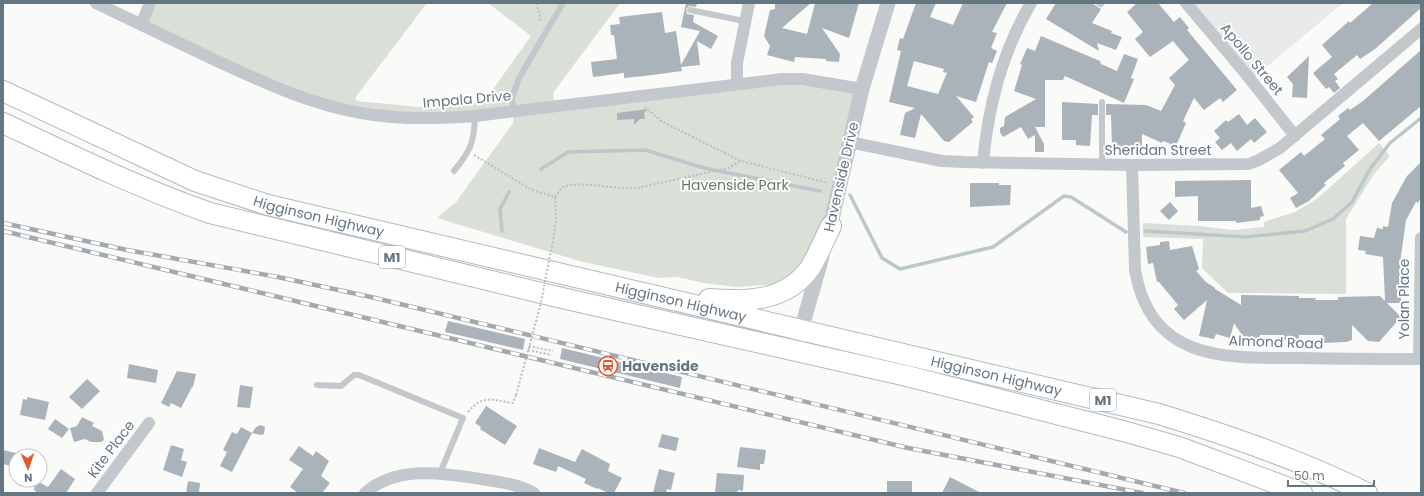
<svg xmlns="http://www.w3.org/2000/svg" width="1424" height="496" font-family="Poppins,sans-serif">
<rect width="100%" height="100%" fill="#fafaf8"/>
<!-- built -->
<path fill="#e8e9e9" d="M1185,3H1343L1251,80Z"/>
<!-- green -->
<path fill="#dadfd7" d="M150,3H427L355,98L357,101L419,107L484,102L531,36L488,3H620L553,93L555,105L783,79L861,89L830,225L794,283L737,287L703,283L678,277L659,278L583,262L437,218L456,202L513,123L514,110L446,118L336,107L141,26Z
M1379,143L1390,156L1374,174L1346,219V294L1228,293L1202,268L1203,239L1143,237V223L1199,226L1233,230L1264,227V222L1295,212L1318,198Z"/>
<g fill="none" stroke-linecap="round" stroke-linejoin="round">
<!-- stream -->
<path stroke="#bbc7cb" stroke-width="3.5" d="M541,169L568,152L645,150L704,168L820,191
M850,195L882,258L900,269L993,247L1064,196L1071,197L1126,232
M502,231L500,209L509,192
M1145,231L1246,237L1305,231L1333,219L1352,202L1370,169L1390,143L1421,118"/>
</g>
<!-- building -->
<path fill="#aab3b9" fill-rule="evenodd" d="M686,3H697L696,7L689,6L686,9L687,14L694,15L693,22L718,36L711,49L697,41L700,65L681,67L682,71L644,76L624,78V73L593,77L591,62L617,59L614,35H611L610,25L620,24L619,17L662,12L665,33L676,31L681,65L700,31L681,27Z
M775,3H811L782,28L807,34L815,3H859L849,38L822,28L840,54L839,62L826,61V59L795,57L794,62L767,55L770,46L764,36L770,10L775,9Z
M916,3H936L930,17L953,25L963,3H1007L992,32L997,33L991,48L997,51L992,63L989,62L976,102L956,96L974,117L971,119L973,122L949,142L944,141L921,114L915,138L900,135L905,113L915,108L889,102L901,51L897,50L900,38L903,39ZM914,61L944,69L943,72L947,73L938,94L907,86Z
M1056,3H1092L1101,9L1092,23L1112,31L1111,33L1122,37L1116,50L1097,43L1099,51L1046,19Z
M1137,3H1158L1174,22L1180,17L1189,28L1187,30L1237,90L1223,102L1220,98L1204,110L1194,98L1183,121L1186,123L1176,146L1163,141L1162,143L1142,134V150L1112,147L1111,115H1106V104L1146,105L1161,111L1175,85L1169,78L1189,60L1173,41L1150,57L1135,39L1143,32L1127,12Z
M1373,3H1421V8L1375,49L1360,59L1357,55L1334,74L1338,79L1335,81L1340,88L1334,93L1329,87L1326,89L1313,73L1332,57L1322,45L1349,21L1350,23Z
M1041,36L1100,61L1101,64L1117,71L1124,54L1138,59L1131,78L1134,79L1124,103L1065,76L1063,80H1045V127H1035L1044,144V152H1035V135L1028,139L1021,127L1003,137L1000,132V128L1004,126L1005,117L1036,99L1014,91L1022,65L1020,64L1027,48L1035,51Z
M1421,50V106L1379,141L1363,123L1347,136L1359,150L1343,163L1345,166L1324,183L1326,185L1309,201L1296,208L1290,198L1298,193L1279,170L1301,152L1304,156L1325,139L1321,135L1340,119L1338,116L1348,108L1350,110L1363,101Z
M1309,56L1307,98L1292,97L1293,84L1287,77Z
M1062,102L1098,104V115H1092L1090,146L1076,145V140H1062Z
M648,109L644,113L645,119H640L634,125V119L617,120V113Z
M1239,114L1247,125L1255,118L1267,132L1254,143L1251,139L1237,151L1231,143L1222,150L1215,142L1220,138L1214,131L1226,120L1228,122Z
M1421,162V198L1418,203L1416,202L1406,220L1400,263H1402V276H1405L1406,290H1401V303H1387L1401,317L1379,342L1368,341L1352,325V340L1346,342L1323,343V335H1299V340H1280V335H1260V343H1247L1234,323L1230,338L1216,334L1214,339L1199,336L1207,300L1184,320L1174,309L1178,305L1159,282H1157L1153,263L1148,264L1146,247L1160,245V242L1169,241L1170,250L1192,246L1199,269L1196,271L1206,282L1215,288V289L1241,305V295L1299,296V298H1316L1315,300H1338V297L1380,296L1385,301L1383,257L1365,254L1366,251L1358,250L1360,236L1374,238L1377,228L1383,229V226L1388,227L1392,203L1407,176Z
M1251,180V208L1261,206L1264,216L1260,217V220L1236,223V221H1198V196L1175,197V181Z
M970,183H999V185H1011L1010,205L970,207Z
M1170,202L1178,211L1169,220L1160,211Z
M448,321L525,339L523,350L445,332Z
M562,348L682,377L680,388L560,359Z
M129,364L158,370L156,383L127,378Z
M177,371L196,374L193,387H192L181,408L171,403L169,407L161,403Z
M87,379L100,391L82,409L69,397Z
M240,385L253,387L250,408L237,407Z
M27,397L49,402L45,420L20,415L23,399L27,400Z
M486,406L517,426L505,445L480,429L481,427L475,423Z
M82,417L94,423L92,426L102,431L104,440L101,442H91L85,439L74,442L70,428L77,426Z
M55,419L69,429L62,438L48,429Z
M261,425L265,427L264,434L261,435L252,433L256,427Z
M241,427L252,433L232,472L220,466L227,452L223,450L232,432L237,434Z
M662,434L679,438L676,451L658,447Z
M171,445L184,449L181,460L187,462L182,477L163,470Z
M299,446L313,456L316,451L329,461L321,476L330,483L322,493H298L290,487L303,469L289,460Z
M740,447L766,450L764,464H760V470L737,467Z
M539,448L575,462L582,449L610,464L608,471L622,478L614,493H608L598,488L597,489L584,483L586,479L558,466L556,472L533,464Z
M3,450L16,453V467L3,464Z
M61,469L75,479L66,493H38L34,490L35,480L48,487Z
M659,469L675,473L671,490L667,489L666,493H653Z
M717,473L744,475L743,491L738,490L737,493H715Z
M950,477L981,493H942Z
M188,481L200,483L199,493H186Z
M887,481H912V493H887Z"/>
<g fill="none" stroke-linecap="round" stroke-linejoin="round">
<defs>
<g id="trunk">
<path id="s1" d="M3,91L195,181L268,205L1159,414C1230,436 1300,460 1367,493"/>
<path d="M3,123C71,155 139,188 210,213L562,298L907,376L1123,431L1179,447L1302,493"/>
<path d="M709,299C746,302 786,302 810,268C818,255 824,240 831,226"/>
</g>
</defs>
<!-- trunk casing -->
<use href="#trunk" stroke="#b4b9bd" stroke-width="22"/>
<!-- path -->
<path stroke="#bbbfc2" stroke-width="2" stroke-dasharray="2 2" stroke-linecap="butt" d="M537,3L541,22
M645,107L661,121L741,161L828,183
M474,155L532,190L555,197L556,220L553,240
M555,197C558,194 559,190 563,187C576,180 619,190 637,188L728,168L741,161
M529,346L553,351
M528,350L552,355
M468,412C484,394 491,400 513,403L516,395"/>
<!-- service -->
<path stroke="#c3c8cc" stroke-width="6" d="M1099,3L1101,4
M690,10L744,21
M513,111L512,98L519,78L563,3
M1102,165V102
M454,171C471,150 474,143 475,116
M317,385L341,386L354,375H359L463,418L440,473"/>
<!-- minor -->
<path stroke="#c3c8cc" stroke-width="12" d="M96,3C137,23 178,42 219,62C265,83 310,104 361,113C399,120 437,119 475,116L783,79H802L862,89
M1186,3L1246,74L1295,136
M141,25L150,3
M737,84V63L749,3
M849,142L942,161L964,162L1132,165L1249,164L1259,160L1280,148L1421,29
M983,163C988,107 1002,52 1031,3
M1132,165L1135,270C1151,363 1228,358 1303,358C1342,359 1382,359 1421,359
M1419,359L1421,238
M97,493L149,423
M365,493C397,465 443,473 481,479C499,482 518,484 534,493"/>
<!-- tertiary -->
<path stroke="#c3c8cc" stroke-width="15" d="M828,236L862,89L888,3
M795,351L822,257"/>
<!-- trunk -->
<use href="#trunk" stroke="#fff" stroke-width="20"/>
<defs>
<path id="rail" d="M3,223L127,250L278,277L371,297L1184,493
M3,231L908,448L1142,493"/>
</defs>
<!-- rail casing -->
<use href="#rail" stroke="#a2aab0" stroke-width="4.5"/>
<!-- rail -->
<use href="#rail" stroke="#fff" stroke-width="3" stroke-dasharray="9" stroke-linecap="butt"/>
<!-- path-bridge -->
<path stroke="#bbbfc2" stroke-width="2" stroke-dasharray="2 2" stroke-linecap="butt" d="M516,395L540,307L553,240"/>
</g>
<!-- icons -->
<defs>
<symbol id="station-ring" viewBox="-11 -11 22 22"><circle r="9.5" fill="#fff" stroke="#e4572e" stroke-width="1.5"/><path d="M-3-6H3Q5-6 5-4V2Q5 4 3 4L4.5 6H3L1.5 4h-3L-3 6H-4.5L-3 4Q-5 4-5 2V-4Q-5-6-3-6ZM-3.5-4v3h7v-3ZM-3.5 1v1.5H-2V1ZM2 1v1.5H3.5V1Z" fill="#e4572e"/></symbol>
</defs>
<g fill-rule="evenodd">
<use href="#station-ring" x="597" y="355" width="22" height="22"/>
</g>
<g text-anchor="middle" stroke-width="4" stroke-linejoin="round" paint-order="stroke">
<!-- shield labels -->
<g fill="#fff" stroke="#939fa8" stroke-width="1">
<rect x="379" y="246" width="26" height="22" rx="3"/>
<rect x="1090" y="389" width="26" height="22" rx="3"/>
</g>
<g font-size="13" font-weight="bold" fill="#657683">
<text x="392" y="262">M1</text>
<text x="1103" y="405">M1</text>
</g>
<!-- street labels -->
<g font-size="14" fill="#657683" stroke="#fff">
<text transform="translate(1252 59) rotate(50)" y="5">Apollo Street</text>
<text transform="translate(467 99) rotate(-5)" y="5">Impala Drive</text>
<text x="1158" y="155">Sheridan Street</text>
<text transform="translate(841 177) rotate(-77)" y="5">Havenside Drive</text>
<text dy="5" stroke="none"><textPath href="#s1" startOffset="341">Higginson Highway</textPath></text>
<text transform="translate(1404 299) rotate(-90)" y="5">Yolan Place</text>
<text dy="5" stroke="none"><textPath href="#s1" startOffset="713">Higginson Highway</textPath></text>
<text transform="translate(1276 342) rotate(2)" y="5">Almond Road</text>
<text dy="5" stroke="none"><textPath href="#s1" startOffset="1037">Higginson Highway</textPath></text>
<text transform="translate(111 449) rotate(-53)" y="5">Kite Place</text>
</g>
<!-- park labels -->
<g font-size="14" fill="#687a64" stroke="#fff">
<text x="735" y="190">Havenside Park</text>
</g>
<!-- poi labels -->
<g font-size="14" font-weight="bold" fill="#657683" stroke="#fff" text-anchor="start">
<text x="622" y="371">Havenside</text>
</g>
</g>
<!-- border -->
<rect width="1424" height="496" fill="none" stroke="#657683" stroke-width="8"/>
<!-- north arrow -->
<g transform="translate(28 468) rotate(178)"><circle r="19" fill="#ffffff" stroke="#c1c8cd"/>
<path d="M0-3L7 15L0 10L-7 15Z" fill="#e4572e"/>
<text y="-6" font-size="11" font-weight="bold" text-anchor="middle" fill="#657683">N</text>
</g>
<!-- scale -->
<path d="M1288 480v6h86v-6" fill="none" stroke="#657683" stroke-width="2"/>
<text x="1294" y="480" font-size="12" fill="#657683" stroke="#ffffff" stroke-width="3" paint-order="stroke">50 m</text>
</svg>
